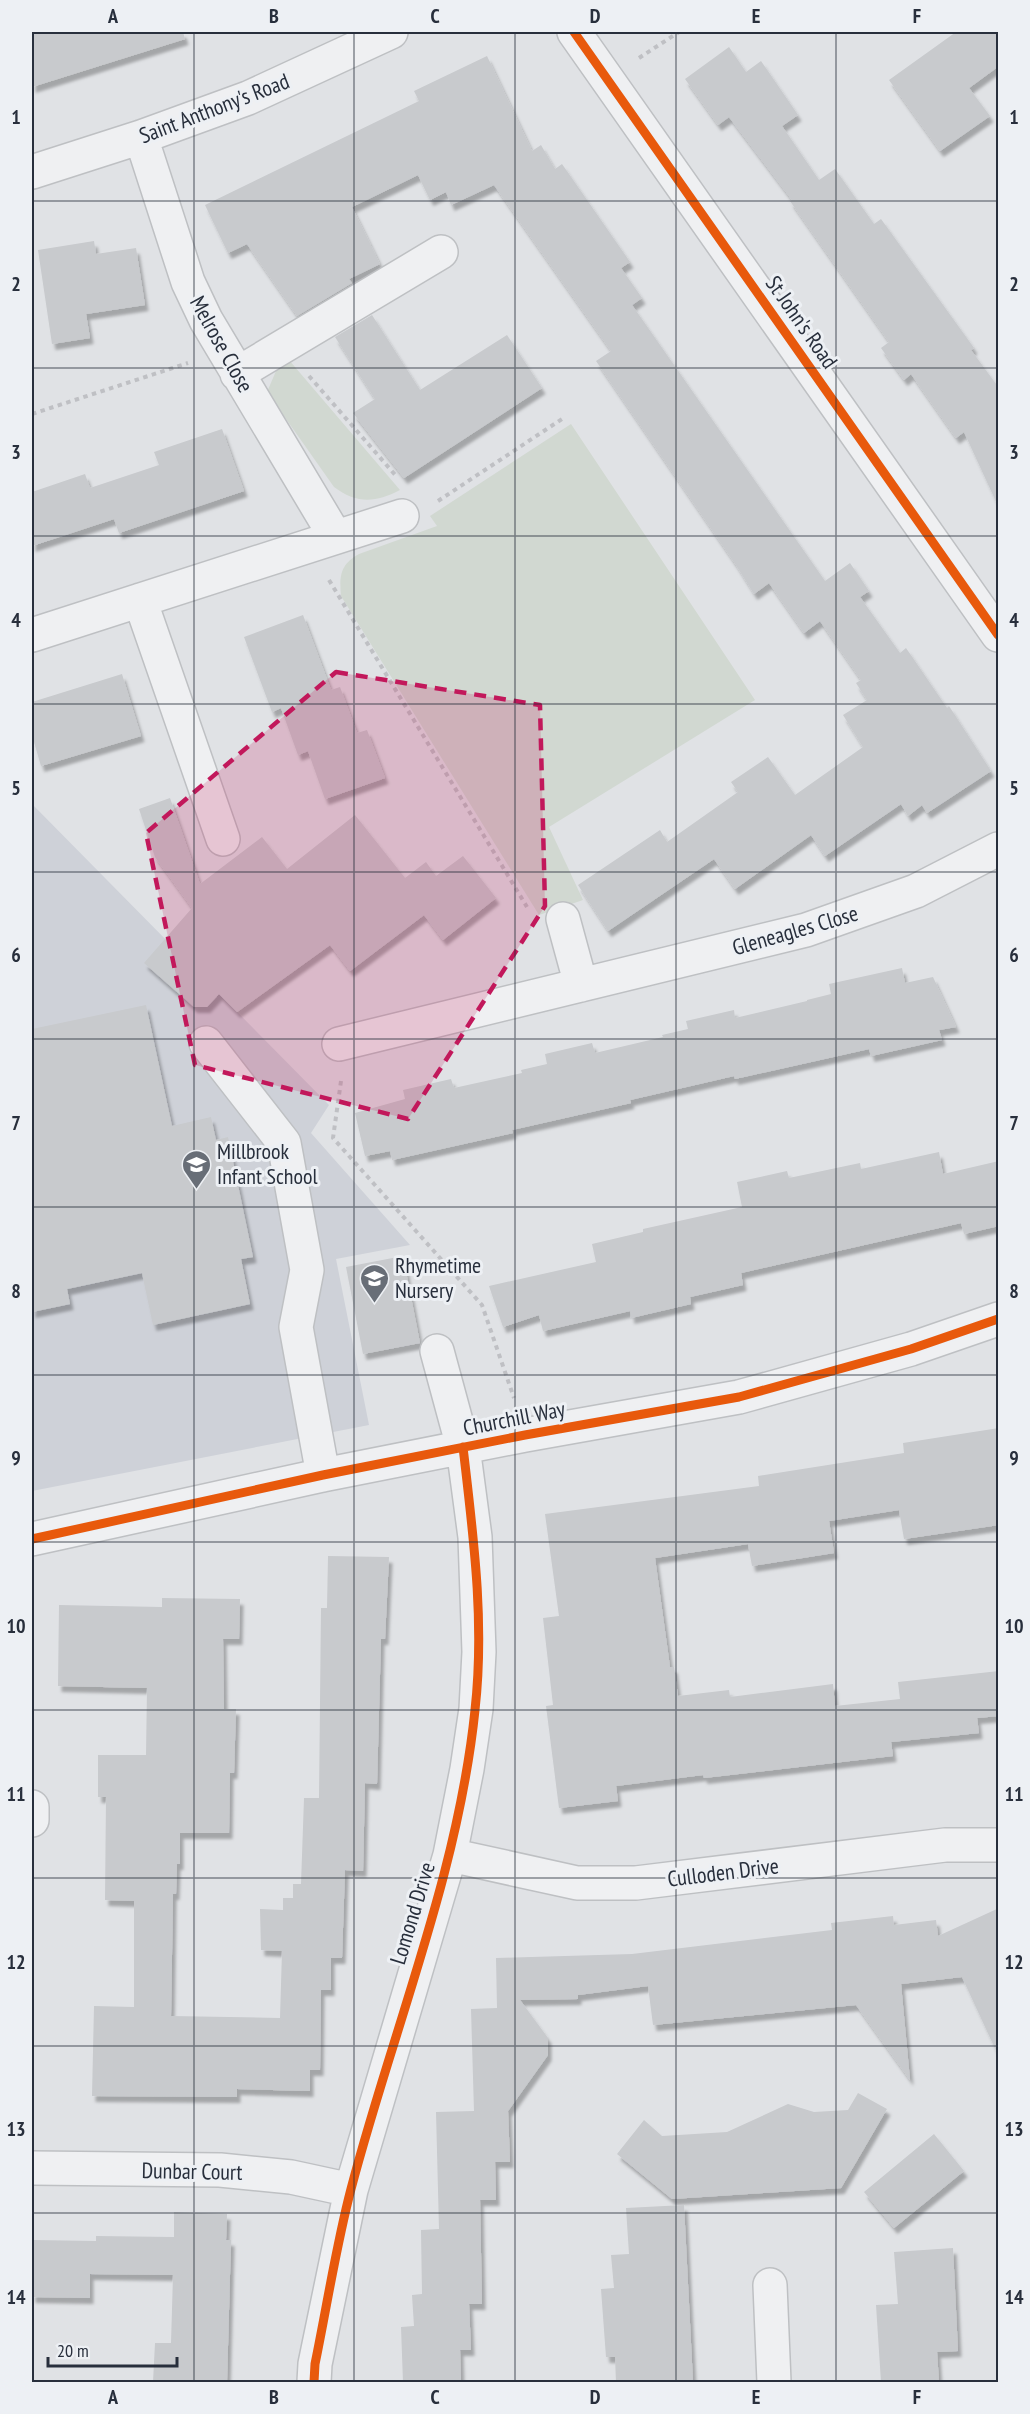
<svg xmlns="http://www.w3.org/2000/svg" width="1030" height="2414" font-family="'PT Sans Narrow',sans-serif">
<defs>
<filter id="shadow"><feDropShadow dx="3.5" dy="6" stdDeviation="1.5" flood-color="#0004"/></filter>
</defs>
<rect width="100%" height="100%" fill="#e0e2e5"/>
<!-- built -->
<path fill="#ced1d8" d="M32,804L329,1105L311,1133L410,1245L336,1259L369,1425L32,1491Z"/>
<!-- green -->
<path fill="#d1d8d1" d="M289,360L400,490C375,503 357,504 334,487L267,392L276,371Z
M571,424L755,700L549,827L583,900L539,915L341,596C339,575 341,564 359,554L437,526L430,516Z"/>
<!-- building -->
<path fill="#c8cacd" filter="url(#shadow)" d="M32,32H183L185,39L32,87Z
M956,32H999V66L969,88L990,116L940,151L889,80Z
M729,47L746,72L761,61L798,115L782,126L819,180L835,169L874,224L881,219L974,348L971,350L999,388V508L964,432L956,438L911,374L904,380L881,348L889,342L790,201L792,200L729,117L718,125L685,79Z
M487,56L532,151L541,145L555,169L562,164L630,262L621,268L642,298L632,305L825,581L850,563L869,591L860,597L900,653L906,648L947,708L949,706L991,771L927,813L922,805L908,816L901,804L825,856L811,835L735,889L714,859L608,931L578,885L660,830L667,842L738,792L731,782L768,757L795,795L863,747L843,715L867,700L856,683L861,680L820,621L804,633L769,583L754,594L736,565L596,361L611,351L494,185L451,205L446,192L430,200L418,175L352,207L380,264L349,279L352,283L297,316L247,244L228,253L205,205L419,101L414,91Z
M94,241L96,254L136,248L145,305L86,314L90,338L52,344L38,250Z
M372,315L420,390L507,335L542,388L404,478L353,413L375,399L335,337Z
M222,429L244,491L119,533L114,519L32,546V492L85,474L90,488L159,465L154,452Z
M303,615L331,690L340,687L357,733L367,730L385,778L325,799L308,751L298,755L281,708L272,712L244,637Z
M122,674L141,736L41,766L32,735V702Z
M170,798L200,884L262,837L287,869L355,815L405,878L426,862L436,876L463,856L496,898L443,940L424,915L350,971L330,945L237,1012L219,994L207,1007H194L144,963L192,908L155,857L139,809Z
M902,968L905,983L933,977L956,1027L939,1030L942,1040L871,1056L869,1049L735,1079L734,1076L630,1100L631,1103L512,1130L513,1133L392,1160L390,1151L365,1156L355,1113L405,1099L403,1090L451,1079L454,1088L522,1073L521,1070L547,1064L545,1054L592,1043L595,1053L663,1037L662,1035L688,1029L686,1021L734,1010L735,1018L807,1001V1000L831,994L829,984Z
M146,1005L172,1126L211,1117L216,1140L228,1137L253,1257L241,1259L250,1304L153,1325L142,1273L67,1289L70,1304L32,1312V1029Z
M939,1152L943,1174L999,1161V1226L964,1234L961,1223L741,1273L743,1285L690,1297L691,1304L631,1318L630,1311L543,1331L539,1315L503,1327L489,1286L596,1262L592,1244L643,1232V1229L742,1207L737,1182L787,1171L789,1178L860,1163L861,1169Z
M403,1256L420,1343L363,1354L346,1267Z
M999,1428V1525L904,1539L899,1510L829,1521L834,1553L752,1566L748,1544L655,1558L670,1667H674L678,1696L729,1690L730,1697L833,1684L835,1706L900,1699L898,1682L999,1671V1716L977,1718L979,1733L891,1742L893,1756L704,1778L703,1775L616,1786L618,1801L559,1808L546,1706L553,1705L543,1618L559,1616L545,1514L759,1486L758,1476L904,1453L903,1443Z
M328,1556L389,1557L385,1639H381L377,1784L365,1783L363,1871L345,1870L342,1958H331V1990H321L320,2070H310V2091L237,2089V2097L92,2096L94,2006L134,2007V1901L105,1900L106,1797H98V1755H146L147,1688L58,1686L59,1605L162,1607V1598L240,1599L239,1639H223L224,1709H236L234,1773H230L229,1833H180V1864H177L176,1894H173L171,2016L280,2018L282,1951L261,1950L260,1909L283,1910V1898H293V1884H301L304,1798H319L321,1608H327Z
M999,1908V2057L962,1977L901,1984L910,2080L856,2005L653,2025L648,1986L578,1995V1999L520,2000L548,2038V2055L508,2111L510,2162H495L496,2200H480L482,2304H469L471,2350H460L461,2382H403L401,2327L414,2326L412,2295L422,2294L421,2230L439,2229L436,2112L474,2111L471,2009L497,2008L496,1958L632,1954L832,1930L831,1923L893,1916L894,1925L936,1920L938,1936Z
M858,2093L887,2109L841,2188L672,2199L617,2154L644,2120L662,2136L727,2132L788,2104L814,2112L848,2110Z
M934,2134L964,2171L894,2228L864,2192Z
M684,2205L693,2382H616L615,2357H606L601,2289L614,2288L611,2255L629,2254L626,2208Z
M174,2212L227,2214L226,2240H231L227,2382H153L155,2343H171L173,2275L90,2274V2298L32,2297V2240L96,2241V2236L174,2237Z
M953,2248L958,2351L937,2352L939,2382H881L876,2305L898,2304L894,2252Z"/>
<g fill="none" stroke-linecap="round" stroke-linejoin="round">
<defs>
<path id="minor" d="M574,32L998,635
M141,137L188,282L206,320L335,536
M32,172L141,137L248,98L391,32
M237,374L441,252
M140,600L223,839
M32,635L402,516
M563,919L581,985
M206,1043L284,1143L307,1270L296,1327L323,1475
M339,1044L806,930L916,891L998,849
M32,1539L323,1475L525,1435L739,1397L911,1349L998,1319
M32,1820V1807
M450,1855L577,1883H636L945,1845H998
M32,2168L220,2170L291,2177L351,2190
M770,2285L774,2382
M314,2382L315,2364L351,2190L450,1855L467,1769L476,1709L479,1652L475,1537L463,1447L437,1351"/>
</defs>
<!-- minor casing -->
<use href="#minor" stroke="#bec0c3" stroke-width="36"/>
<!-- path -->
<path stroke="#bfc0c4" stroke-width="4" stroke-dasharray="4.5 4.5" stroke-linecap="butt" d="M639,58L679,32
M309,376L397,477
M32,414L188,363
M438,501L565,417
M329,580L527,907
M341,1081L333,1138L482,1305L514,1398"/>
<!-- minor -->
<use href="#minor" stroke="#eff0f2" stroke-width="33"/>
<defs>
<path id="cycleway" d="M574,32L998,635
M32,1539L323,1475L525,1435L739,1397L911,1349L998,1319
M314,2382L315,2364C327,2306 336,2246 351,2189C393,2029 458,1875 475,1710C485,1621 473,1534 463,1447"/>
</defs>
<!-- cycleway casing -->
<use href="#cycleway" stroke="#edf0f4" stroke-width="13"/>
<!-- cycleway -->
<use href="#cycleway" stroke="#e8590c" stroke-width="9"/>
</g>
<!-- marked area -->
<path fill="#c2185b" fill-opacity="0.2" stroke="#c2185b" stroke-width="4.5" stroke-dasharray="12 8" stroke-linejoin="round" d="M336,672L540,705L545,906L408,1119L195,1065L146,833Z"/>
<!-- grid -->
<path fill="none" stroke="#282f3c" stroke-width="1.5" stroke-opacity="0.55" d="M194,32V2382M354,32V2382M515,32V2382M676,32V2382M836,32V2382M32,201H998M32,368H998M32,536H998M32,704H998M32,872H998M32,1039H998M32,1207H998M32,1375H998M32,1542H998M32,1710H998M32,1878H998M32,2046H998M32,2213H998"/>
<!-- icons -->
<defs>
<symbol id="school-pin" viewBox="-11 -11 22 30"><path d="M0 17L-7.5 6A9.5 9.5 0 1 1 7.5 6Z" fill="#686e77" stroke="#edf0f4"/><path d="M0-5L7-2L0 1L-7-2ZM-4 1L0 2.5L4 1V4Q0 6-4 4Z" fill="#fff"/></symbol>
</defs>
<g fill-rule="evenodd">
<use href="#school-pin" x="180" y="1148" width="33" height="45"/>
<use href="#school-pin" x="358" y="1262" width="33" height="45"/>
</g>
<g text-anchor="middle" stroke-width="6" stroke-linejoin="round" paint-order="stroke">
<!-- street labels -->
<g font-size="22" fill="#282f3c" stroke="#edf0f4">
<text transform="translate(214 108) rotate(-21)" y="8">Saint Anthony's Road</text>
<text transform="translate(802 322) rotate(55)" y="8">St John's Road</text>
<text transform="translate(222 344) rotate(61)" y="8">Melrose Close</text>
<text transform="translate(795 930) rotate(-16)" y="8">Gleneagles Close</text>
<text transform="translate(514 1418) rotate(-11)" y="8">Churchill Way</text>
<text transform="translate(723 1872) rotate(-7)" y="8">Culloden Drive</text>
<text transform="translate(412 1913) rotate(-73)" y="8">Lomond Drive</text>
<text transform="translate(192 2171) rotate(1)" y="8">Dunbar Court</text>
</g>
<!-- poi labels -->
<g font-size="22" fill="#282f3c" stroke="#edf0f4" text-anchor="start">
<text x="217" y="1159">Millbrook<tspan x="217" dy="25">Infant School</tspan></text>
<text x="395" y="1273">Rhymetime<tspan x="395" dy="25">Nursery</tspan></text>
</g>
</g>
<!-- border -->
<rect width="1030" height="2414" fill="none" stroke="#edf0f4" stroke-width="66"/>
<!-- scale -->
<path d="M48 2357v9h129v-9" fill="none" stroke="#282f3c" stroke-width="3"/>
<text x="57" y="2357" font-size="18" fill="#282f3c" stroke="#edf0f4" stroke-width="4.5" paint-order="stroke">20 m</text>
<rect x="33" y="33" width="964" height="2348" fill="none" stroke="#282f3c" stroke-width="2"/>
<g font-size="20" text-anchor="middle" font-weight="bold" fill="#282f3c">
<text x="113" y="23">A</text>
<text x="274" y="23">B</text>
<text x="435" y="23">C</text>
<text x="595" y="23">D</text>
<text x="756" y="23">E</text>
<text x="917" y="23">F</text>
<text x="16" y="124">1</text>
<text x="1014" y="124">1</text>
<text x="16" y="291">2</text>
<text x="1014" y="291">2</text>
<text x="16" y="459">3</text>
<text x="1014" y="459">3</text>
<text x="16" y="627">4</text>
<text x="1014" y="627">4</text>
<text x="16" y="795">5</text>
<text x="1014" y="795">5</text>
<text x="16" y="962">6</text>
<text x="1014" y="962">6</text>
<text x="16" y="1130">7</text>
<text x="1014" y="1130">7</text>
<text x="16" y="1298">8</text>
<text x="1014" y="1298">8</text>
<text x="16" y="1465">9</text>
<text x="1014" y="1465">9</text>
<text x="16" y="1633">10</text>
<text x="1014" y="1633">10</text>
<text x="16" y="1801">11</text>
<text x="1014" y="1801">11</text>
<text x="16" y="1969">12</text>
<text x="1014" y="1969">12</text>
<text x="16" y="2136">13</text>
<text x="1014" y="2136">13</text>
<text x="16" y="2304">14</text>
<text x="1014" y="2304">14</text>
<text x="113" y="2404">A</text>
<text x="274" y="2404">B</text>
<text x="435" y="2404">C</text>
<text x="595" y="2404">D</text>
<text x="756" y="2404">E</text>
<text x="917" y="2404">F</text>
</g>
</svg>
